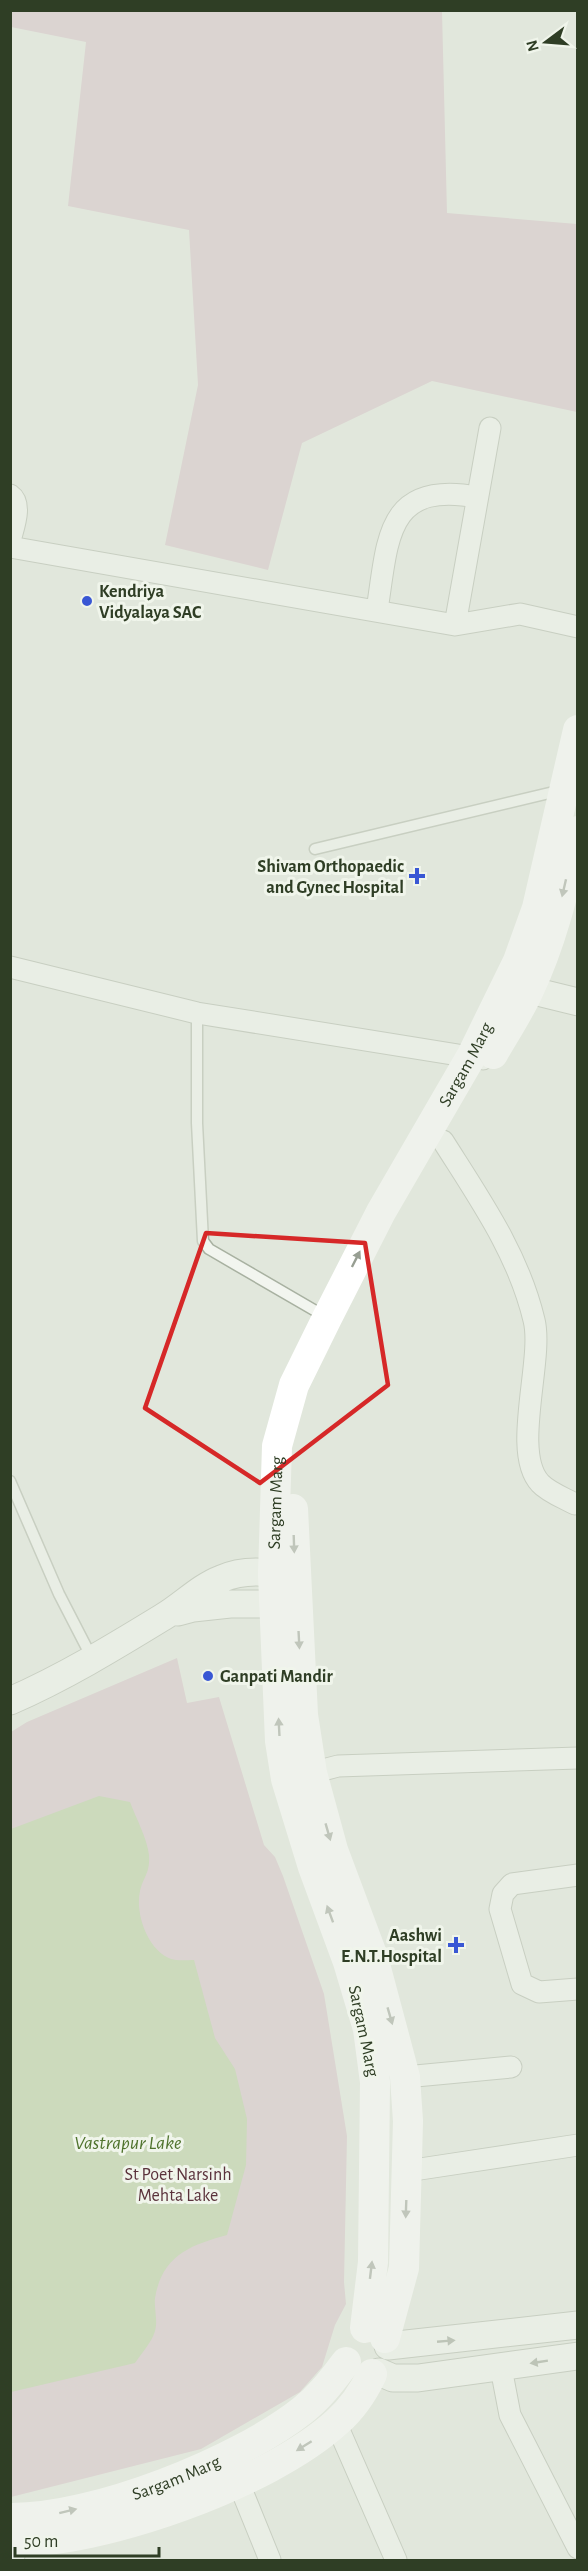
<svg xmlns="http://www.w3.org/2000/svg" width="588" height="2571" font-family="'Alegreya Sans',sans-serif">
<rect width="100%" height="100%" fill="#e1e7dc"/>
<!-- green -->
<path fill="#d2bdc3" d="M10,11H442L447,213L577,224V412L432,381L302,443L268,570L165,545L198,385L189,230L68,206L86,42L11,27Z
M177,1658L187,1703L219,1697L264,1845L275,1857L283,1876L324,1994L347,2136L344,2282L346,2304L335,2325L322,2367L300,2392L201,2449L11,2497V1732L27,1722Z"/>
<!-- water -->
<path fill="#b1c995" d="M99,1796L130,1802C136,1818 147,1838 149,1855C150,1874 144,1875 140,1891C135,1913 147,1950 171,1959C177,1961 187,1960 194,1960L215,2038L235,2069L247,2119L246,2165L227,2235C190,2245 162,2256 155,2298C154,2309 158,2321 155,2331C152,2342 141,2354 135,2363L11,2392V1829Z"/>
<g fill="none" stroke-linecap="round" stroke-linejoin="round">
<defs>
<path id="service" d="M315,849L562,790
M197,1013V1123L203,1241L209,1249L326,1317
M10,1481L59,1594L92,1658"/>
<path id="minor" d="M10,495C23,504 13,528 10,541
M10,547L455,625L520,614L578,627
M377,610C388,541 385,480 477,497
M455,625L490,428
M10,967L197,1013L483,1059
M443,1141C479,1198 518,1253 534,1320C544,1359 511,1452 540,1483C548,1492 564,1498 575,1504
M300,1776L338,1766L578,1758
M578,1875L512,1884L503,1894L500,1909L522,1984L539,1992L578,1989
M405,2077L511,2067
M407,2171L578,2145
M501,2368L510,2415L578,2548
M336,2423L396,2560
M233,2469L270,2560
M13,2560L17,2543"/>
<path id="tertiary" d="M511,980L529,990L578,1002
M178,1612L193,1608L230,1604H274L284,1602L292,1594
M10,1701C63,1678 114,1647 163,1617C182,1606 200,1587 221,1579C241,1570 272,1569 292,1580
M388,2346L578,2325
M379,2372L393,2378H418L578,2356"/>
</defs>
<!-- service casing -->
<use href="#service" stroke="#a8b1a1" stroke-width="13"/>
<!-- minor casing -->
<use href="#minor" stroke="#a8b1a1" stroke-width="23"/>
<!-- tertiary casing -->
<use href="#tertiary" stroke="#a8b1a1" stroke-width="29"/>
<!-- service -->
<use href="#service" stroke="#f2f5ef" stroke-width="10"/>
<!-- minor -->
<use href="#minor" stroke="#f2f5ef" stroke-width="21"/>
<!-- tertiary -->
<use href="#tertiary" stroke="#f2f5ef" stroke-width="27"/>
<!-- secondary -->
<g stroke="#fff" stroke-width="30">
<path d="M493,1054C505,1033 519,1012 529,990C553,940 565,885 578,831"/>
<path d="M293,1509L303,1715L312,1773L333,1850L373,1957L405,2077L408,2121L404,2268L385,2338"/>
<path id="s1" d="M365,2328L373,2262L375,2082L368,2029L348,1962L313,1867L286,1779L280,1741L273,1574L277,1446L294,1385L327,1318L381,1212L472,1055L518,961L537,908L578,730"/>
<path id="s2" d="M10,2518C94,2519 239,2461 303,2410C321,2396 333,2379 346,2362"/>
<path d="M10,2542C102,2544 269,2484 337,2422C353,2408 363,2393 372,2374"/>
</g>
</g>
<!-- one-way arrows -->
<defs><path id="oneway-solid" d="M-6-.8H1V-3.2L6.5 0L1 3.2V.8H-6Z" transform="scale(1.5)"/></defs>
<g fill="#979e92">
<use href="#oneway-solid" transform="translate(564 888) rotate(103)"/>
<use href="#oneway-solid" transform="translate(356 1259) rotate(-63)"/>
<use href="#oneway-solid" transform="translate(294 1544) rotate(88)"/>
<use href="#oneway-solid" transform="translate(299 1640) rotate(87)"/>
<use href="#oneway-solid" transform="translate(279 1727) rotate(-93)"/>
<use href="#oneway-solid" transform="translate(328 1832) rotate(74)"/>
<use href="#oneway-solid" transform="translate(330 1914) rotate(-110)"/>
<use href="#oneway-solid" transform="translate(390 2016) rotate(74)"/>
<use href="#oneway-solid" transform="translate(406 2209) rotate(92)"/>
<use href="#oneway-solid" transform="translate(371 2270) rotate(-83)"/>
<use href="#oneway-solid" transform="translate(304 2446) rotate(148)"/>
<use href="#oneway-solid" transform="translate(68 2511) rotate(-14)"/>
</g>
<g fill="#909a8a">
<use href="#oneway-solid" transform="translate(446 2341) rotate(-5)"/>
<use href="#oneway-solid" transform="translate(539 2362) rotate(171)"/>
</g>
<!-- marked area -->
<path d="M0 0H588V2571H0ZM206,1233L365,1243L388,1385L260,1483L145,1408Z" fill="#e1e7dc" fill-opacity=".55" fill-rule="evenodd"/>
<path fill="none" stroke="#d62828" stroke-width="4.5" stroke-linejoin="round" d="M206,1233L365,1243L388,1385L260,1483L145,1408Z"/>
<!-- markers -->
<g fill="#3957d4" stroke="#f0f5eb" stroke-width="2">
<circle cx="87" cy="601" r="6"/>
<path d="M414 867h6v6h6v6h-6v6h-6v-6h-6v-6h6z"/>
<circle cx="208" cy="1676" r="6"/>
<path d="M453 1936h6v6h6v6h-6v6h-6v-6h-6v-6h6z"/>
</g>
<g text-anchor="middle" stroke-width="6" stroke-linejoin="round" paint-order="stroke">
<!-- poi labels -->
<g font-size="18" font-weight="bold" fill="#2f3e25" stroke="#f0f5eb" text-anchor="start">
<text x="99" y="597">Kendriya<tspan x="99" dy="21">Vidyalaya SAC</tspan></text>
<text x="404" y="872" text-anchor="end">Shivam Orthopaedic<tspan x="404" dy="21">and Gynec Hospital</tspan></text>
<text x="220" y="1682">Ganpati Mandir</text>
<text x="442" y="1941" text-anchor="end">Aashwi<tspan x="442" dy="21">E.N.T.Hospital</tspan></text>
</g>
<!-- street labels -->
<g font-size="18" fill="#2f3e25" stroke="#f0f5eb">
<text dy="6" stroke="none"><textPath href="#s1" startOffset="1324">Sargam Marg</textPath></text>
<text dy="6" stroke="none"><textPath href="#s1" startOffset="840">Sargam Marg</textPath></text>
<text transform="translate(364 2031) rotate(78)" y="6">Sargam Marg</text>
<text dy="6" stroke="none"><textPath href="#s2" startOffset="172">Sargam Marg</textPath></text>
</g>
<!-- park labels -->
<g font-size="18" fill="#5a323b" stroke="#f0f5eb">
<text x="178" y="2180">St Poet Narsinh<tspan x="178" dy="21">Mehta Lake</tspan></text>
</g>
<!-- water labels -->
<g font-size="20" font-style="italic" fill="#50742e" stroke="#f0f5eb">
<text x="128" y="2149">Vastrapur Lake</text>
</g>
</g>
<!-- border -->
<rect width="588" height="2571" fill="none" stroke="#2f3e25" stroke-width="24"/>
<!-- north arrow -->
<g transform="translate(546 42) rotate(254)" stroke="#f0f5eb" stroke-width="4.5" paint-order="stroke">
<path d="M0-4.5L10 22L0 15L-10 22Z" fill="#2f3e25"/>
<text y="-9" font-size="16" font-weight="bold" text-anchor="middle" fill="#2f3e25">N</text>
</g>
<!-- scale -->
<path d="M15 2547v9h144v-9" fill="none" stroke="#2f3e25" stroke-width="3"/>
<text x="24" y="2547" font-size="18" fill="#2f3e25" stroke="#f0f5eb" stroke-width="4.5" paint-order="stroke">50 m</text>
</svg>
